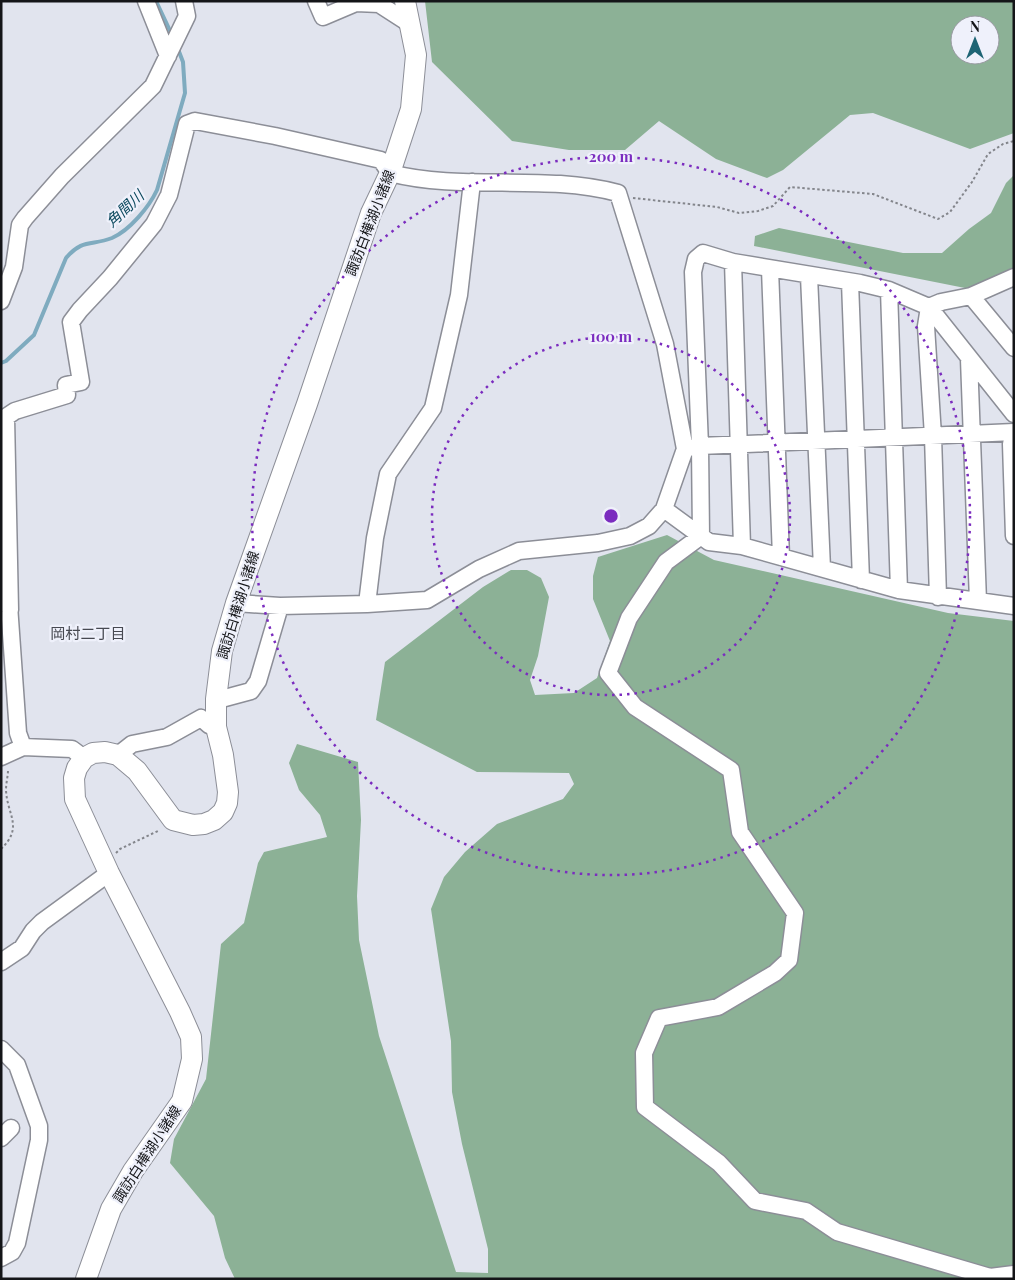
<svg xmlns="http://www.w3.org/2000/svg" width="1015" height="1280" font-family="'Playfair Display','Noto Sans JP',serif">
<rect width="100%" height="100%" fill="#e1e4ee"/>
<!-- forest -->
<path fill="#8cb196" fill-rule="evenodd" d="M425,1H1014V133L970,149L873,113L850,115L783,170L767,178L716,159L659,121L625,150H569L512,141L432,62ZM960,25H990V55H960Z
M1014,175V280L970,289L754,246L755,236L779,228L903,253H942L969,229L991,213L1006,183Z
M667,535L714,560L948,613L1014,621V1279H235L225,1258L214,1216L170,1163L174,1139L206,1079L221,944L244,923L258,863L264,852L327,837L320,815L299,790L289,763L297,744L358,762L361,820L357,896L359,940L379,1036L456,1272L488,1273V1249L462,1144L452,1092L451,1041L431,909L444,877L465,852L497,824L563,799L574,784L569,773L477,772L376,720L385,662L483,587L511,570H527L541,578L549,597L538,656L530,680L535,695L574,693L597,678L610,641L593,599V576L598,557Z"/>
<g fill="none" stroke-linecap="round" stroke-linejoin="round">
<!-- stream -->
<path stroke="#7fabbf" stroke-width="4" d="M156,1L172,35
M1,363L6,361L34,335L66,258C83,238 92,246 112,238C130,230 149,207 157,190L185,93L183,62L178,49"/>
<defs>
<path id="minor" d="M146,1L168,56
M316,1L323,17L356,3L379,4L410,24
M733,262L742,546
M770,269L781,557
M809,276L822,568
M850,282L861,580
M889,290L899,590
M971,296L1014,348
M1,301L14,267L20,225L25,218L62,176L153,86L187,16L184,1
M929,307L926,326L933,436L938,597
M929,307L941,302L971,296L1014,277
M969,359L978,601
M1014,414L929,307L889,290L860,283L733,262L703,253L696,259L693,272L700,446L701,536L666,562L629,618L608,673L635,707L731,770L740,832L795,913L789,960L775,973L718,1007L659,1018L644,1053L645,1107L719,1163L755,1201L806,1211L837,1232L990,1277L1014,1274
M1014,443L1011,444L1014,536
M689,448L700,446L1014,432
M664,509L709,542L742,546L899,590L1014,606
M5,604L9,605L18,733L23,747
M367,604L375,538L388,474L433,408L459,295L472,182
M10,610L6,417L15,411L67,395L66,385L81,382L71,322L80,310L110,278L154,224L169,195L187,124L195,121L275,136L381,160L390,173C464,192 543,173 618,193L665,344L685,449L664,509L649,526L630,536L598,543L519,551L479,569L427,600L367,604L280,606L236,603
M225,698L251,691L258,681L280,606
M118,755L132,744L167,737L201,718L209,725L216,727
M1,757L23,747L72,749L84,758
M1,962L22,948L33,931L42,922L109,873
M1,1049L17,1065L39,1126V1140L17,1243L12,1252L1,1258
M1,1138L11,1128"/>
<path id="major" d="M86,1279L111,1209L133,1171L182,1101L192,1059L191,1037L180,1012L109,873L75,799L74,778L77,768L84,758L93,753L105,752L118,755L137,771L173,820L193,825L204,824L214,820L223,812L227,803L228,792L223,755L216,727V699L222,651L236,603L307,404L371,213L390,173L411,109L416,55L405,1"/>
</defs>
<!-- minor casing -->
<use href="#minor" stroke="#8c8e97" stroke-width="19"/>
<!-- major casing -->
<use href="#major" stroke="#8c8e97" stroke-width="22"/>
<!-- path -->
<path stroke="#83858b" stroke-width="2" stroke-dasharray="2.5 2.5" stroke-linecap="butt" d="M633,198L717,207L739,213L758,211L773,206L790,187L873,194L938,219L950,212L972,182L988,154L1003,144L1014,141
M1,849C24,827 7,815 6,790C6,783 8,776 8,770
M116,853L120,849L160,830"/>
<!-- minor -->
<use href="#minor" stroke="#fff" stroke-width="16"/>
<!-- major -->
<use href="#major" stroke="#fff" stroke-width="20"/>
</g>
<!-- distance rings -->
<g fill="none" stroke="#7b2cbf" stroke-width="2.5" stroke-dasharray="2.5 5">
<circle cx="611" cy="516" r="179"/>
<circle cx="611" cy="516" r="359"/>
</g>
<g text-anchor="middle" stroke-width="4.5" stroke-linejoin="round" paint-order="stroke">
<!-- street labels -->
<g font-size="14" fill="#141518" stroke="#eff1fb">
<text transform="translate(370 223) rotate(-69)" y="5">諏訪白樺湖小諸線</text>
<text transform="translate(238 605) rotate(-73)" y="5">諏訪白樺湖小諸線</text>
<text transform="translate(147 1154) rotate(-57)" y="5">諏訪白樺湖小諸線</text>
</g>
<!-- water labels -->
<g font-size="15" font-style="italic" fill="#0d4a5f" stroke="#eff1fb">
<text transform="translate(125 209) rotate(-43)" y="5">角間川</text>
</g>
<!-- neighbourhood labels -->
<g font-size="15" fill="#474951" stroke="#eff1fb">
<text x="88" y="639">岡村二丁目</text>
</g>
</g>
<circle cx="611" cy="516" r="8" fill="#7b2cbf" stroke="#eff1fb" stroke-width="2.5"/>
<g font-size="15" text-anchor="middle" font-weight="bold" fill="#7b2cbf" stroke="#eff1fb" stroke-width="4.5" stroke-linejoin="round" paint-order="stroke">
<text x="611" y="162">200 m</text>
<text x="611" y="342">100 m</text>
</g>
<!-- border -->
<rect width="1015" height="1280" fill="none" stroke="#141518" stroke-width="5"/>
<!-- north arrow -->
<g transform="translate(975 40)"><circle r="24" fill="#eff1fb" stroke="#9799a0"/>
<path d="M0-4L9 19L0 12L-9 19Z" fill="#1e6474"/>
<text y="-8" font-size="14" font-weight="bold" text-anchor="middle" fill="#141518">N</text>
</g>
</svg>
